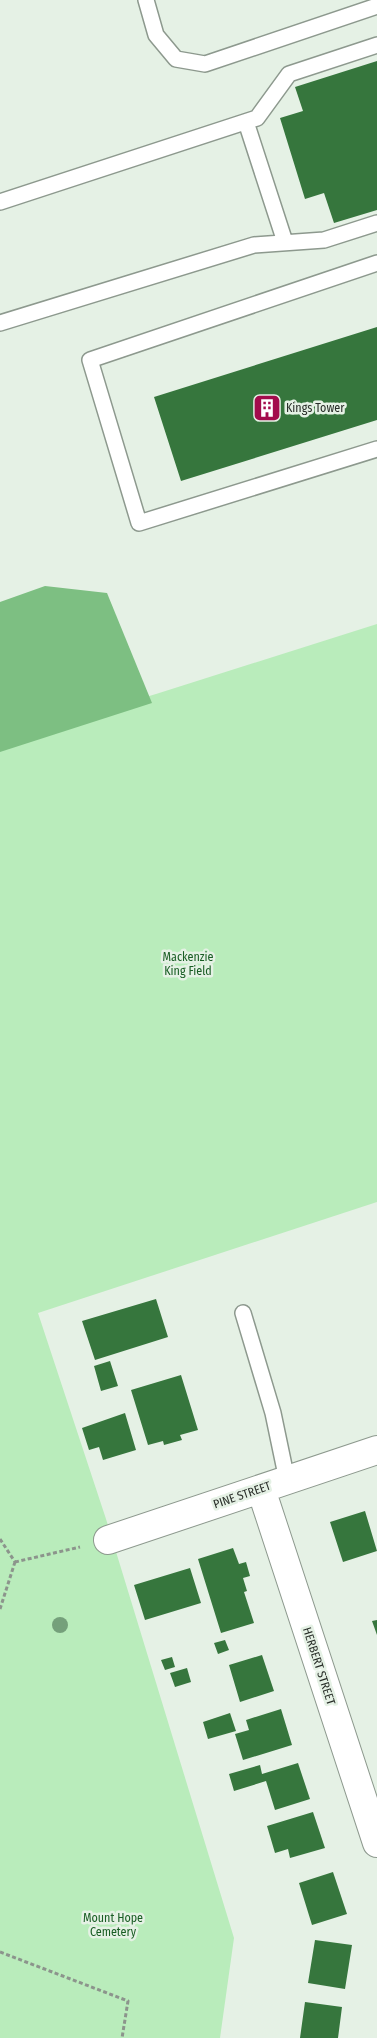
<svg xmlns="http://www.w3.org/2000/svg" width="377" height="2038" font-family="'Fira Sans Condensed',sans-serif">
<rect width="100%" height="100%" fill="#e5f1e5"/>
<!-- green -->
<path fill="#b9ecbb" d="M377,624V1202L38,1313L106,1519L234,1938L220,2038H0V740L156,694Z"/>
<!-- forest -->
<path fill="#7dbf82" d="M45,586L107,593L152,703L0,752V602Z"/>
<!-- building -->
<path fill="#36763d" d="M377,61V210L334,223L324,193L305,199L280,118L303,111L295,87Z
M377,327V420L181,481L154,397Z
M156,1299L168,1337L95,1360L82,1321Z
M110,1361L118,1386L101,1391L94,1366Z
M181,1375L198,1430L180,1435L182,1440L164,1445L163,1441L148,1445L131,1390Z
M125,1413L136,1450L103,1460L99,1447L89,1450L82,1428Z
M365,1511L377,1551L343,1562L330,1522Z
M233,1548L239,1564L246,1562L250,1576L243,1578L247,1591L244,1592L254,1623L221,1633L198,1559Z
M190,1568L201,1603L145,1620L134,1585Z
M377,1620V1635L372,1621Z
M225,1640L229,1650L218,1654L214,1643Z
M262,1655L274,1691L240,1702L229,1665Z
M172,1657L175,1667L165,1670L161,1660Z
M187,1668L191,1682L175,1687L170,1673Z
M281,1709L292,1745L243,1760L235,1734L249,1730L246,1720Z
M230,1713L236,1731L208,1739L203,1722Z
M298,1763L310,1799L275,1810L266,1781L234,1791L229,1774L260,1765L262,1774Z
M313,1812L325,1848L290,1858L288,1849L275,1853L267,1826Z
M333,1872L347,1914L312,1925L299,1883Z
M315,1940L352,1945L345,1989L308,1983Z
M305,2002L342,2007L338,2038H300Z"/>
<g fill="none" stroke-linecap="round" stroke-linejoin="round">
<defs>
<path id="service" d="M146,0L156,35L176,59L205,64L377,6
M246,122L285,242
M0,202L257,118L289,74L377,45
M377,263L90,360L139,523L377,449
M0,323L254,245L324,240L377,223
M243,1313L273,1413L287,1480"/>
<path id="minor" d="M261,1489L377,1843
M108,1540L377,1450"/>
</defs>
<!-- service casing -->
<use href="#service" stroke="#8d998e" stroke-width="18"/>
<!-- minor casing -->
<use href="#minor" stroke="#8d998e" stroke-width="30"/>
<!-- path -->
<path stroke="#8c948c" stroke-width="3" stroke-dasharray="4 2.5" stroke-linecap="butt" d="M0,1539L15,1562
M15,1562L80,1547
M0,1609L15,1562
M0,1952L128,2001L122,2038"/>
<!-- service -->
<use href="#service" stroke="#fff" stroke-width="15"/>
<!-- minor -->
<use href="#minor" stroke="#fff" stroke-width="28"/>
</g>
<!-- trees -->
<circle fill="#75a07b" cx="60" cy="1625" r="8"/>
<!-- icons -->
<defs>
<symbol id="building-square" viewBox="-11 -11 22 22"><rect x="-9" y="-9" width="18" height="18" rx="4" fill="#a30c4c" stroke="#e5f1e5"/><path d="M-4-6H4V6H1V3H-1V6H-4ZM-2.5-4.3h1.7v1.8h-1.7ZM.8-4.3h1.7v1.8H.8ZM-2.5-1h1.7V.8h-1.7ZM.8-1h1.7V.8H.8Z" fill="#fff"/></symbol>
</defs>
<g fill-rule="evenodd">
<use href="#building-square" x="251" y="392" width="32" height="32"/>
</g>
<g text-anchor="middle" stroke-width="5" stroke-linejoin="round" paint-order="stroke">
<!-- poi labels -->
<g font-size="12" fill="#282d28" stroke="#e5f1e5" text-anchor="start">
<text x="286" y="412">Kings Tower</text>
</g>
<!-- park labels -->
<g font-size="12" fill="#195d24" stroke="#e5f1e5">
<text x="188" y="961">Mackenzie<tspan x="188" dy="14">King Field</tspan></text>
<text x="113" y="1922">Mount Hope<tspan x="113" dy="14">Cemetery</tspan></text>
</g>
<!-- street labels -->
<g font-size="12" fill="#282d28" stroke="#e5f1e5">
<text transform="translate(242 1495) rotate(-19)" y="4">PINE STREET</text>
<text transform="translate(319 1666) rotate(72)" y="4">HERBERT STREET</text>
</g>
</g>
</svg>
